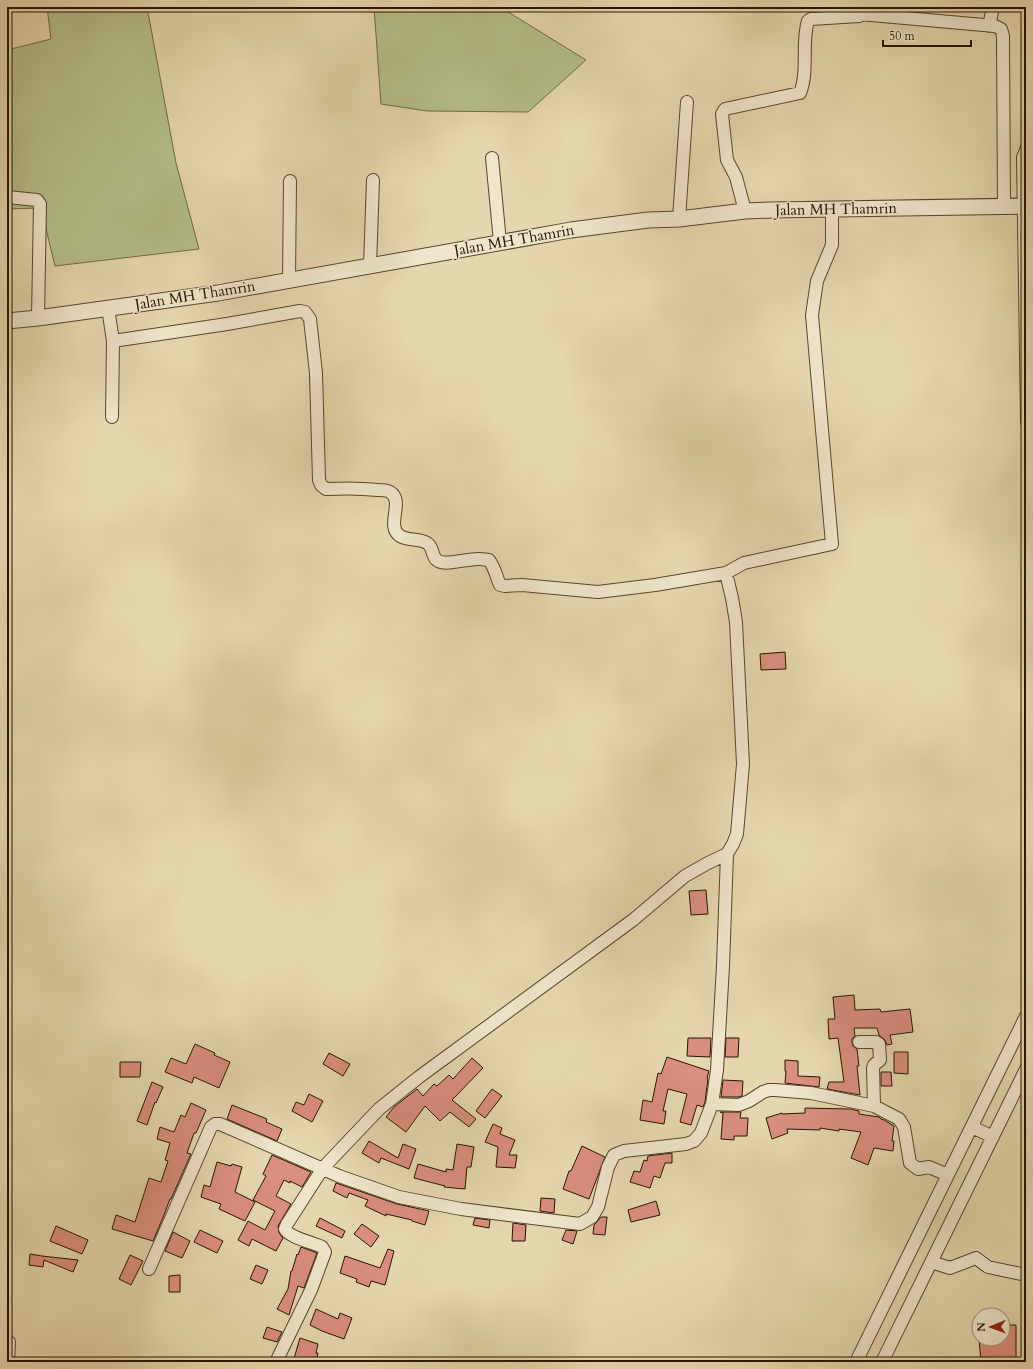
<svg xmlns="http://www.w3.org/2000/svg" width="1033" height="1369" font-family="Cardo,serif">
<rect width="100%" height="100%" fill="#e5d7ad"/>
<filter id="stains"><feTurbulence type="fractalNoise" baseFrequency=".005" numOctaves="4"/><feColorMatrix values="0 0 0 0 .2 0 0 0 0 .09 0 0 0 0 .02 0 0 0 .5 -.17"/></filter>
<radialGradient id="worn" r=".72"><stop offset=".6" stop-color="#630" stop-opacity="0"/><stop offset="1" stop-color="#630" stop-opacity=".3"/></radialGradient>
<!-- green -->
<path fill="#b4be8b" stroke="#6d6a46" d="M47,7H147L176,163L199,249L55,266L41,208L7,209V50L51,39Z
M374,7H500L586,60L528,112L427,111L381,104Z"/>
<!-- building -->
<path fill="#da8e7e" stroke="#261500" d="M785,652L786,669L761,670L760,654Z
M706,890L708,914L691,915L689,891Z
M854,995L855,1010L880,1009L881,1012L910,1009L913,1032L890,1035L892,1044L887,1045L885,1040L879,1035L877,1028H854L855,1036L852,1039V1042L853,1046L857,1049L859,1066H857L860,1095L827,1089L829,1082H844L838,1038L829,1039L828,1019H835L833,997Z
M688,1038H711L710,1057L687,1056Z
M726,1038H739L738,1057H725Z
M195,1044L215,1053L214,1055L230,1062L219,1088L194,1077L192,1083L165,1072L171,1058L186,1064Z
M894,1052H908V1074L894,1073Z
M329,1053L350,1064L343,1076L323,1064Z
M667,1057L709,1071L707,1078H708L705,1102L703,1107L697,1105L691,1125L680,1122L687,1094L668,1089L663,1111H666L664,1124L640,1120L643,1100L652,1102L658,1073L661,1074Z
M472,1058L483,1068L452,1100L476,1119L469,1127L450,1112L440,1121L425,1106L406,1132L386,1117L394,1107L417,1089L423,1096L434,1084L437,1086L449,1075L453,1079Z
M785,1060L798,1061V1076L820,1077L819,1087L785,1083L786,1071H785Z
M120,1062H141L140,1077H120Z
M881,1072H891L892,1086H881Z
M723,1080L743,1081L742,1096L738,1097H721Z
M152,1082L163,1087L156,1103L155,1102L147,1125L137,1121Z
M492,1089L502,1096L485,1118L476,1111Z
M309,1094L323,1101L312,1122L292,1111L296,1102L304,1105Z
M191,1103L206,1110L196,1133H194L187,1153L191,1154L171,1199H170L164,1215L153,1241L112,1229L116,1215L135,1222L149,1178L161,1182L168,1161L165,1160L170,1143L157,1139L160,1127L174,1132L181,1115L185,1117Z
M232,1105L267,1119L266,1122L282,1129L277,1141L227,1119Z
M805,1108L850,1109L859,1111V1114L879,1117L881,1119L884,1120L894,1126L892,1141H894L893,1151L874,1148L868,1165L851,1158L861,1132L839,1129V1131L820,1128V1130L787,1129L788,1133L772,1139L766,1118L782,1113V1114L805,1113Z
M720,1112H741L740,1118H748L747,1136H734V1140L721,1139L723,1113Z
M493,1124L502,1128L500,1134L515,1140L509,1155H517L515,1168L496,1167L498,1147L485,1142Z
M369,1141L398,1158L403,1144L416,1149L409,1169L381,1158L379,1163L362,1153Z
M457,1144L474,1147L471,1167H467L465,1189L444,1187L445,1186L414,1178L418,1164L446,1172V1169L453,1170Z
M582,1146L605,1157L589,1199L563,1189L569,1171H571Z
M672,1153V1163H665L660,1178L654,1176L650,1188L630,1182L634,1171L640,1172L644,1160L647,1161L648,1156Z
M272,1155L311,1172L302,1187L290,1181V1183L284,1180L276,1196L291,1204L278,1226L279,1233L283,1238L276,1251L252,1239L249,1246L238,1240L248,1221L265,1230L275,1211L253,1200L266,1176L263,1174Z
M217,1162L231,1166L232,1164L242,1167L235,1192L255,1202L245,1221L219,1209L221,1204L201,1197L204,1185L210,1187Z
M336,1183L397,1204L429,1211L425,1225L412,1221V1220L386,1214V1216L365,1206L368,1200L349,1193L347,1198L333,1191Z
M541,1198L555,1199L554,1213L540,1211Z
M656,1201L660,1215L631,1222L628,1210Z
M601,1217H607L605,1235L593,1234L594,1225Z
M320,1218L345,1231L342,1238L316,1226Z
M475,1218L490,1220L489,1228L473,1225Z
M513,1223L526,1225L525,1241H512Z
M362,1224L379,1236L371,1247L354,1234Z
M56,1226L88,1240L82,1254L50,1241Z
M200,1230L223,1241L217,1253L194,1242Z
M566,1230L577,1231L573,1244L562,1240Z
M173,1232L190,1241L182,1258L165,1251Z
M301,1247L317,1253L304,1288L298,1286L289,1315L277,1309L288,1289L291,1271H292L297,1254L298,1255Z
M388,1249L394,1251L385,1285L371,1281L369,1287L356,1282L357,1279L340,1273L345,1256L380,1268Z
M30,1254L42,1256L78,1260L73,1272L44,1260L43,1267L29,1265Z
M130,1255L143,1261L131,1285L119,1279Z
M256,1265L268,1270L262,1284L250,1279Z
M180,1275V1292H169V1276Z
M316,1309L338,1319L340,1313L352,1318L344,1339L322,1331L310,1325Z
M1003,1325H1016V1362H981L979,1339H1003Z
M267,1327L282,1332L277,1342L263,1338Z
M300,1338L318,1344L316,1353H318L316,1362H293Z"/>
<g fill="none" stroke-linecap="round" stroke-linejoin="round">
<defs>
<path id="service" d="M1026,142L1020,157L1024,421L1026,432"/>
<path id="minor" d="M860,14L995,26L1001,29L1003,36L1004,206
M989,26L993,7
M492,158L500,242
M7,197L37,200L40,204L38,318
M745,211L736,177L727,160L722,114L725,109L800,93C809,71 801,42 808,21L811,19L859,16L861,8
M679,219L687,102
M370,266L373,180
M289,280L290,181
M108,308L113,341L112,417
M113,341L227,324L300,311L305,312L310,319L316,373L319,480L321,485L326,489C344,488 360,488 378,490C381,490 387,490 390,492C405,501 385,526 400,536C408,541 419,538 427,543C434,547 431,557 438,561C447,566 469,558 480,559C483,559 486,560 489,560C495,568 496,576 500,585L505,586L522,585L598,592L655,585L726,573L744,563L832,544L812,315L817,281L832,245V209
M859,1042H876L879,1044L880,1060L874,1065L873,1068L874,1106
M712,1104L739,1105L749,1101L763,1092L769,1090H775L811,1093L874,1106L899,1119L904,1127L910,1163L918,1169L929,1167L948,1175
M972,1127L993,1137
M931,1262L950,1268L976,1258L988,1267L1026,1275
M149,1269L211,1127L215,1124H220L339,1176L399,1197L461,1209L580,1224L592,1217L598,1207L608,1167L614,1155L624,1151L686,1144L694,1141L701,1133L712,1104L717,1070L723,966L727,854
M8,1362L9,1342
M276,1362L311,1290L325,1252L322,1247C314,1243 288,1237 285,1229L287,1224L323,1168L379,1109L419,1077L633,920L685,876L708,863L727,854L733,844L737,834L743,764L736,622L732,598L726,573
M856,1362L1026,1016
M882,1362L1026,1069"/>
<path id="tertiary" d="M7,321L38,318L218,293L571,230L648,220L679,219L745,211L772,210L1026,206"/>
</defs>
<!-- service casing -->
<use href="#service" stroke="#56462b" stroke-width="8"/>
<!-- minor casing -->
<use href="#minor" stroke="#56462b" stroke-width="14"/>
<!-- tertiary casing -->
<use href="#tertiary" stroke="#56462b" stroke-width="17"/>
<!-- service -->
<use href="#service" stroke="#eee5ca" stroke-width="6"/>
<!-- minor -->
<use href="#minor" stroke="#eee5ca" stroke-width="12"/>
<!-- tertiary -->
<use href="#tertiary" stroke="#eee5ca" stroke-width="15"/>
</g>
<g text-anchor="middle" stroke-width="3" stroke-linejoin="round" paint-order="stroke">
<!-- street labels -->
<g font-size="15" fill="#261500" stroke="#eee5ca">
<text transform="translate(836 209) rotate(-1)" y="5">Jalan MH Thamrin</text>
<text transform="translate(514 240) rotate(-10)" y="5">Jalan MH Thamrin</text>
<text transform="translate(195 295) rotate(-9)" y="5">Jalan MH Thamrin</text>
</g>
</g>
<!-- margin -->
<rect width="1033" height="1369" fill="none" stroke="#e5d7ad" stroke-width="24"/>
<rect x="8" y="8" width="1017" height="1353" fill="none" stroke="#261500" stroke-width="2"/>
<rect x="12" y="12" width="1009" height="1345" fill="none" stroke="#261500"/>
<!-- north arrow -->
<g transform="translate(991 1327) rotate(269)"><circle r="19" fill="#eee5ca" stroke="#9e9279"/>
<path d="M0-3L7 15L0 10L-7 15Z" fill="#8f2418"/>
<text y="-6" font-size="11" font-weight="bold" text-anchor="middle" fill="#261500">N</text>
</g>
<!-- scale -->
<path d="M883 40v6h88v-6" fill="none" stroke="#261500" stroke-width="2"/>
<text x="889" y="40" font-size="12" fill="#261500" stroke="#eee5ca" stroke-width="3" paint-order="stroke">50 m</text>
<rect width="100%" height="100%" filter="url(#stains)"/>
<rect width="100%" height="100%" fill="url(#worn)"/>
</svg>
